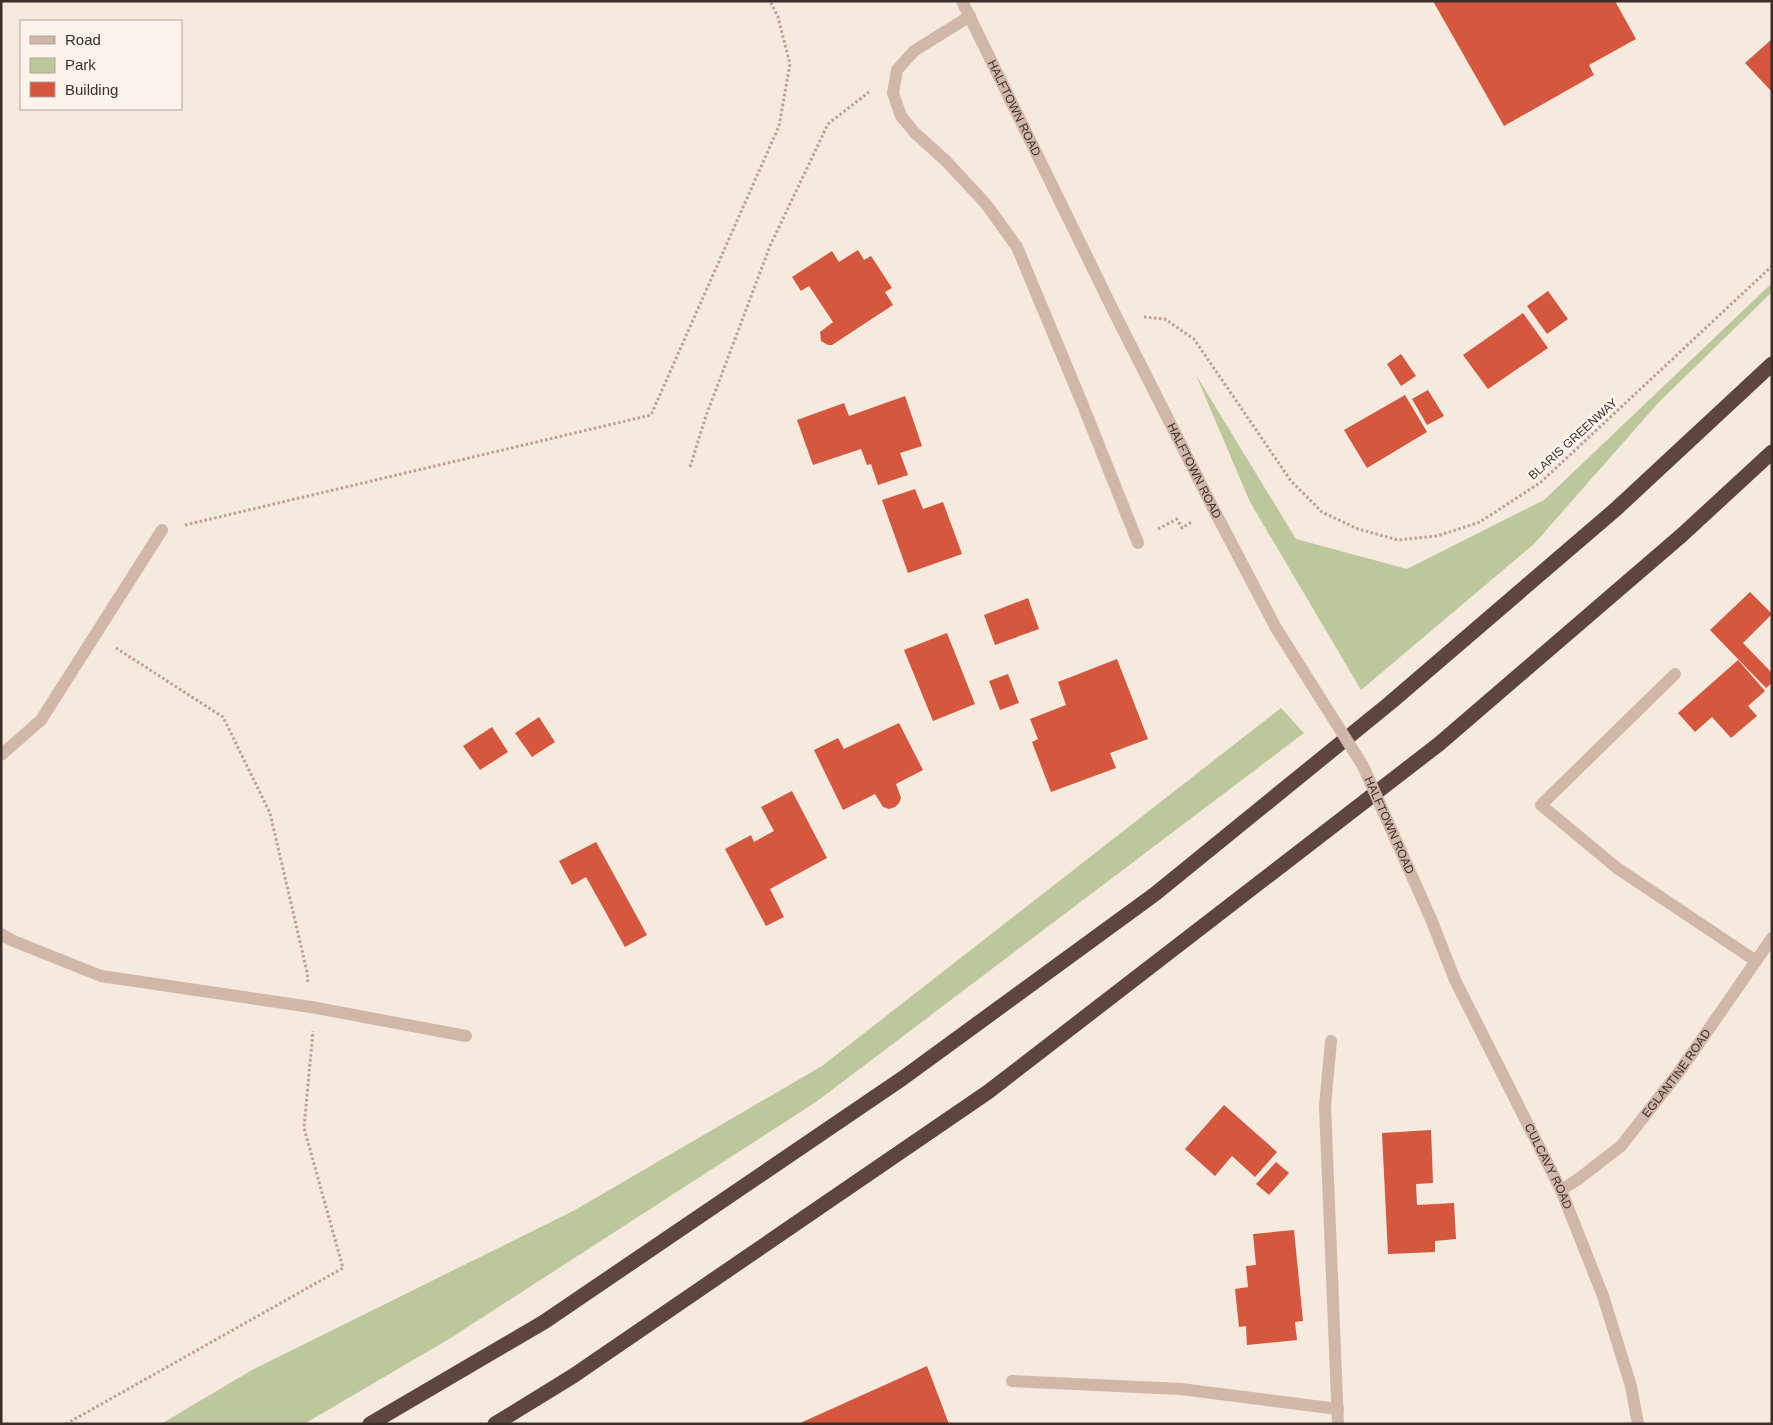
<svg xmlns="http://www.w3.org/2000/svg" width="1773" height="1425" font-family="Helvetica,sans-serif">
<rect width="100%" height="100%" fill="#f6e9de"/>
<!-- green -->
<path fill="#bcc79c" d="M1772,283V292L1659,402L1534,544L1361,690L1250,502L1196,375L1296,539L1407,569L1544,500Z
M1281,708L1304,733L816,1102L449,1339L304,1424H161L252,1370L575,1210L822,1066Z"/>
<!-- building -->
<path fill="#d4573e" d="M1433,1H1615L1636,39L1589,65L1594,75L1504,126Z
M1772,39V92L1745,63Z
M858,250L864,260L871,256L892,288L885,292L893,305L832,345H828L821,341L820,332L833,322L809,286L801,291L792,277L832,251L839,262Z
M1548,291L1568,319L1547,334L1527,306Z
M1523,313L1548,348L1488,389L1463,355Z
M1401,354L1416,376L1401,386L1387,364Z
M1428,390L1444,416L1427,425L1412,399Z
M1405,395L1427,432L1367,468L1344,430Z
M905,396L922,446L900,453L908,475L878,485L871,464L867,465L861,449L813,465L797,420L844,403L849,416Z
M915,489L923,509L943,502L962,554L908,573L882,500Z
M1750,592L1772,614L1743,643L1772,673V683L1766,688L1710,630Z
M1028,598L1039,629L995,645L984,615Z
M947,633L975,704L933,721L904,650Z
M1117,659L1148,739L1110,753L1116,768L1051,792L1032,742L1038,739L1030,719L1066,705L1058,682Z
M1738,660L1765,691L1748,706L1757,716L1731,738L1712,717L1695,732L1678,713Z
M1008,674L1019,703L1000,710L989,681Z
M539,717L555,742L532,757L515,733Z
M899,723L923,770L896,784L901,798L899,803L895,807L889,809L883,807L875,794L843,810L814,750L838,738L844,749Z
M492,727L508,752L480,770L463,746Z
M792,791L827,858L770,889L784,917L766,926L725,849L751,835L754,842L774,831L761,807Z
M596,842L647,935L625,947L586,877L572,885L559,861Z
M1224,1105L1277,1152L1255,1177L1232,1156L1215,1176L1185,1149Z
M1431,1130L1433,1183L1416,1184L1417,1205L1454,1203L1456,1239L1435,1241V1252L1388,1254L1382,1133Z
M1276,1162L1289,1173L1269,1195L1256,1184Z
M1294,1230L1303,1321L1295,1322L1297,1340L1247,1345L1246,1326L1239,1327L1235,1289L1248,1287L1246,1266L1256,1265L1253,1234Z
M927,1366L949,1424H798Z"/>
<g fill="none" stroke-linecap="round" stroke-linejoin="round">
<!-- path -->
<path stroke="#bca192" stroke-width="3" stroke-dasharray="2.5 2.5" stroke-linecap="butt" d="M1144,317L1165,319L1194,339L1291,481L1322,512L1358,529L1398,540L1437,536L1480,522L1541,482L1772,266
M690,467L706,416L770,246L828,124L869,92
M185,525L651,415L779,126L790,64L778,17L770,1
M1158,529L1177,519L1182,528L1193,521
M116,648L223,717L270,813L307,972L308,983
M66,1424L343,1268L304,1128L313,1031"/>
<!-- minor -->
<g stroke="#d0b7a8" stroke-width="12">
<path id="s1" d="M962,1L1114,312L1213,508L1276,628"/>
<path d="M970,16L914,51L897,70L893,93L901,116L915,133L946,161L986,204L1017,247L1082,403L1138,543"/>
<path d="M1675,674L1541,805L1617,868L1756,961"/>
<path d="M1,755L41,720L162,530"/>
<path id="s2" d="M1431,919L1455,980L1561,1190L1603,1296L1631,1386L1638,1424"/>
<path d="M1,934L11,940L101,976L311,1007L466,1036"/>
<path d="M1331,1041L1325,1106L1338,1424"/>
<path id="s3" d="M1561,1190L1577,1180L1621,1146L1679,1072L1772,938"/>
<path d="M1012,1381L1181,1389L1338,1409"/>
</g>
<!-- highway -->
<path stroke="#5e463f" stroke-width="15" d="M370,1424L544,1322L903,1078L1155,894L1390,703L1616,509L1772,364
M495,1424L573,1376L988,1092L1439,744L1682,535L1772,452"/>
<!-- minor-bridge -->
<path stroke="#d0b7a8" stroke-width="12" id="s4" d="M1276,628L1363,766L1431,919"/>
</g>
<g text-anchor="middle" stroke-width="5" stroke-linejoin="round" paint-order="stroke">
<!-- street labels -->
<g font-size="12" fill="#3c2e29" stroke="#fcf4ec">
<text dy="4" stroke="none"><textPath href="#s1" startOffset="119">HALFTOWN ROAD</textPath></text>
<text transform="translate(1573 439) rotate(-42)" y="4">BLARIS GREENWAY</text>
<text dy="4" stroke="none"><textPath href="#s1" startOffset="524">HALFTOWN ROAD</textPath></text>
<text dy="4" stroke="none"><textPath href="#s4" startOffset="228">HALFTOWN ROAD</textPath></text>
<text dy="4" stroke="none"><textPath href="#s3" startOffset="166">EGLANTINE ROAD</textPath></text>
<text dy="4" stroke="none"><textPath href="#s2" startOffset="274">CULCAVY ROAD</textPath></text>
</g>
</g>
<!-- border -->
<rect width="1773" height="1425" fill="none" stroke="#3c2e29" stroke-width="5"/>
<!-- legend -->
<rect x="20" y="20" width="162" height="90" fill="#fcf4ec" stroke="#afa59e"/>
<rect x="30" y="36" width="25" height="8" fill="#d0b7a8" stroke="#afa59e"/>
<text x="65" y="45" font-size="15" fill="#3c2e29">Road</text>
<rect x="30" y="58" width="25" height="15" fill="#bcc79c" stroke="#afa59e"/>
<text x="65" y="70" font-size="15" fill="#3c2e29">Park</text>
<rect x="30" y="82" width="25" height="15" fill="#d4573e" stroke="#afa59e"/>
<text x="65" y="95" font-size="15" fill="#3c2e29">Building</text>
</svg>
